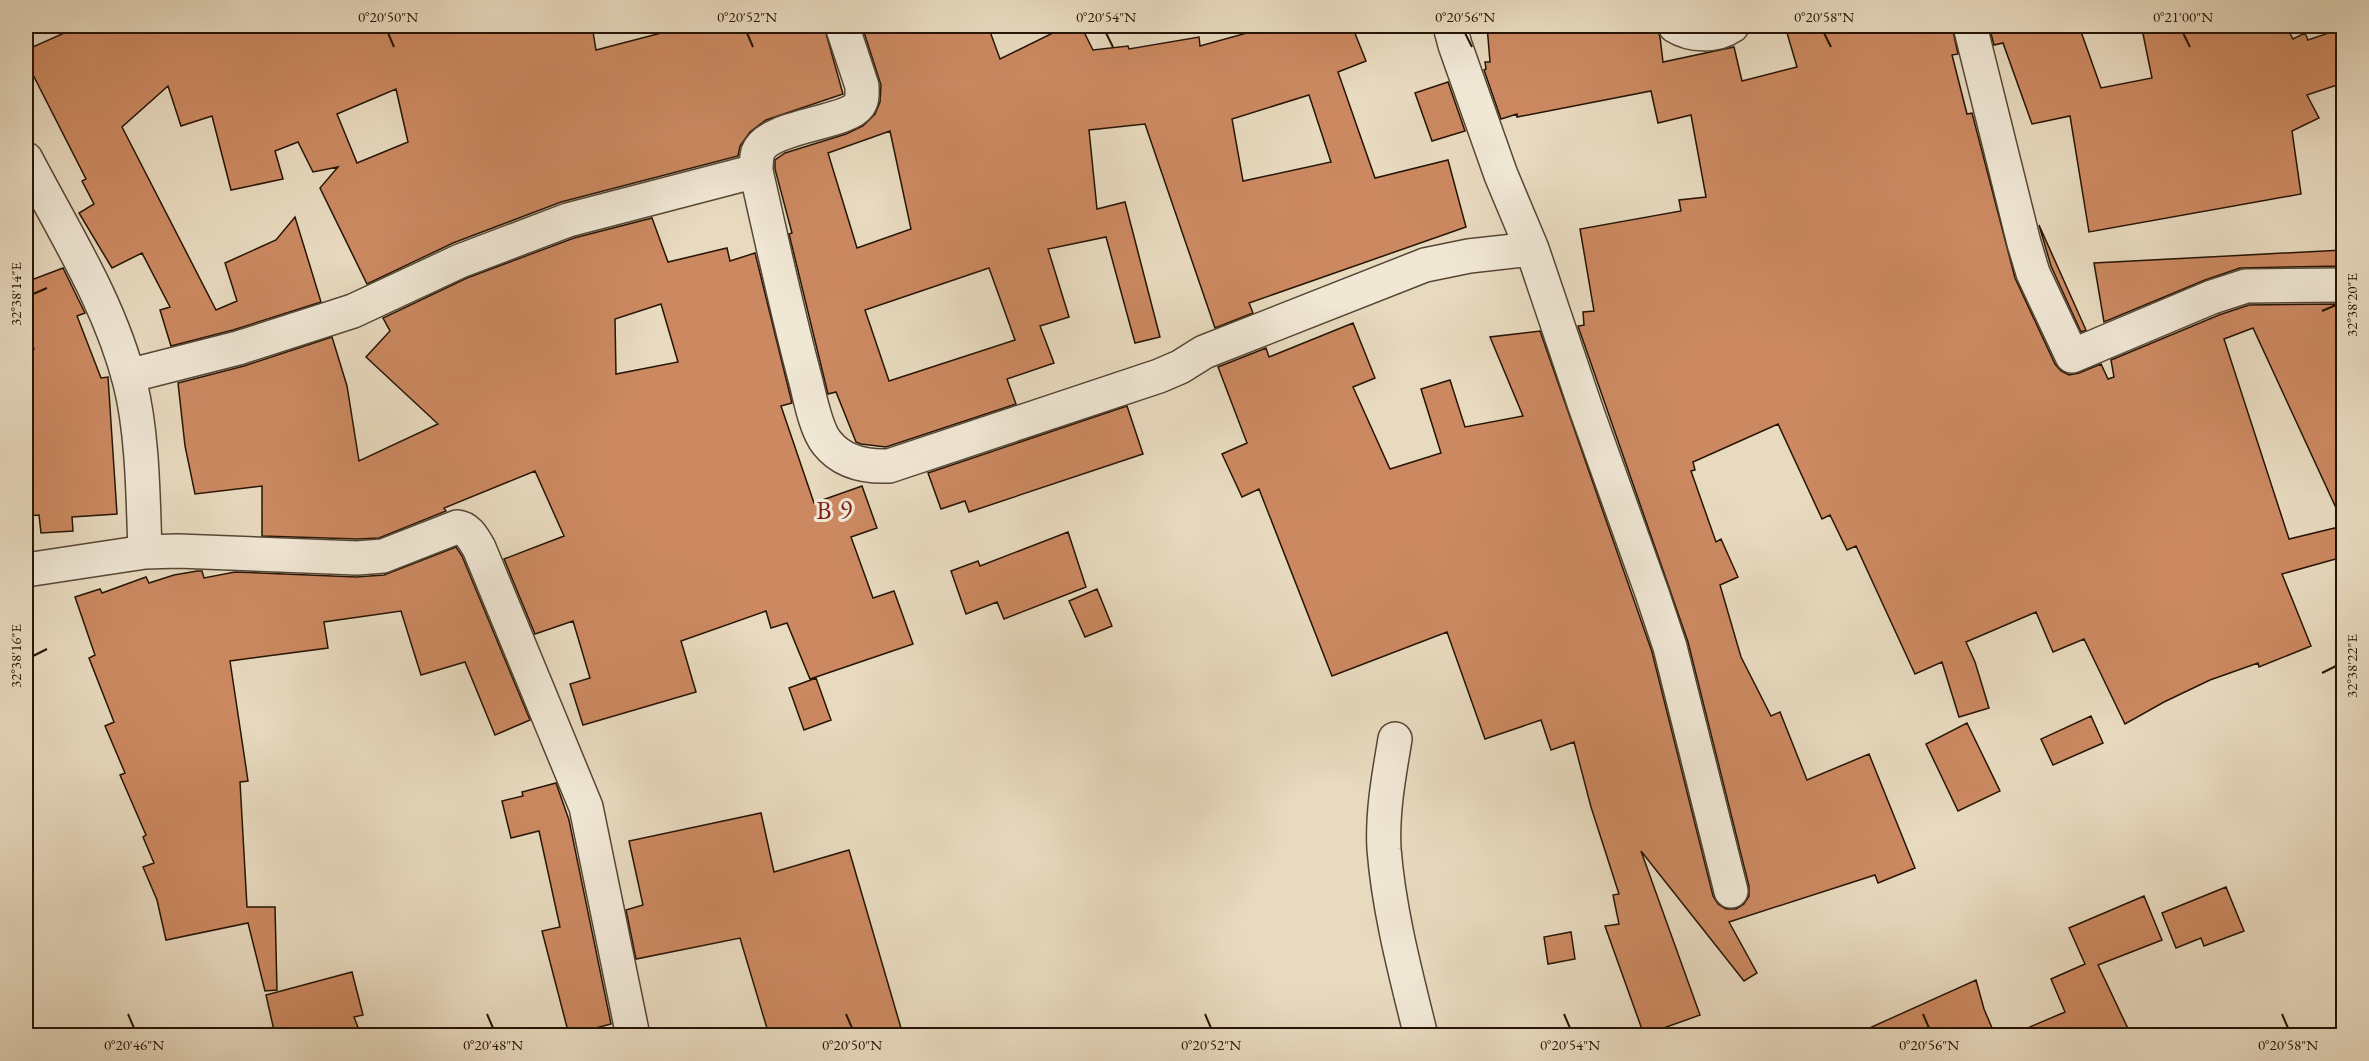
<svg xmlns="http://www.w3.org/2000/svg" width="2369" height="1061" font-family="'EB Garamond',serif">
<rect width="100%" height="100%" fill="#e8dabf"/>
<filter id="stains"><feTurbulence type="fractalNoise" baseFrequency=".00333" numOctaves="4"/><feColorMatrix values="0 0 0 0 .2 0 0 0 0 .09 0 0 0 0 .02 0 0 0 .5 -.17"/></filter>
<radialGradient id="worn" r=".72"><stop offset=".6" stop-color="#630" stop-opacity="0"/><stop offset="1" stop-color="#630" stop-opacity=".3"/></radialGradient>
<!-- building -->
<path fill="#cc8961" stroke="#261405" stroke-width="1.5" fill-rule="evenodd" d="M80,26H592L596,50L688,26H824L843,94L766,120L750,132L740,146L738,156L561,202L453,243L367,284L320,188L338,167L313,172L298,142L275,151L283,179L231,190L212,116L181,126L168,86L122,127L216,310L237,301L225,263L276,240L295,217L321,302L233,330L171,346L160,310L170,307L142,253L112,268L79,213L94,204L82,181L86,179L26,61V50ZM396,89L408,142L357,163L337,114Z
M862,26H988L1000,59L1067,26H1081L1093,50L1128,46L1129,49L1199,37L1200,46L1272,26H1352L1366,61L1338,72L1375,178L1448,160L1466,227L1249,303L1253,313L1215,328L1145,124L1089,130L1097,209L1125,202L1160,337L1135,343L1106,237L1048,249L1069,317L1040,326L1054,363L1007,379L1016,404L886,447L861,444L856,442L836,392L828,394L792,246L789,234L792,233L775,169V160L785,153L846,134L863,126L875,114L880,102L881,85ZM1309,95L1331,162L1243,181L1232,119ZM890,131L911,229L857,248L828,153ZM989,268L1015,340L889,381L865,310Z
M1487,26H1656L1660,37L1663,62L1734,47L1742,81L1797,67L1785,26H1952L1958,54L1952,55L1967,114L1972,113L2015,278L2055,364L2061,371L2069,375L2079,373L2101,364L2108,379L2114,377L2111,360L2219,315L2249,305L2343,304V523L2253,328L2224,339L2289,539L2343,526V557L2282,574L2311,646L2259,667L2258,663L2210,680L2164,702L2125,724L2084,639L2053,652L2036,612L1966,642L1975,662L1989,708L1959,717L1942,662L1915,674L1856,546L1847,550L1830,515L1822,519L1778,424L1693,462L1695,470L1691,471L1716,542L1721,539L1738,577L1720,585L1741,657L1771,716L1780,712L1807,780L1869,754L1915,868L1878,883L1875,875L1729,922L1757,973L1744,981L1641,851L1700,1015L1644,1035L1605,926L1619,924L1613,895L1619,894L1591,807L1574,742L1551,750L1541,720L1485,739L1447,632L1332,676L1259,489L1242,497L1222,454L1247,443L1218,367L1266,348L1269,357L1353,323L1375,378L1353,387L1390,469L1441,453L1421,389L1450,380L1465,427L1523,416L1490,337L1540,331L1652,652L1713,896L1718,904L1726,909H1736L1744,904L1749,896V886L1688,642L1578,326L1584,325L1583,312L1594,311L1580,229L1681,211L1679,200L1706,197L1691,115L1658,123L1651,91L1517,117V114L1501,119L1484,70L1486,69L1485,62H1490Z
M1989,26H2079L2101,88L2152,78L2143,34L2164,26H2286L2293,39L2305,33L2308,40L2343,28V83L2307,95L2319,118L2292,131L2301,194L2089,232L2070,116L2032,124L2003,43L1994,45Z
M1448,82L1465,131L1432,141L1415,93Z
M652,218L668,262L727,248L730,261L755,253L792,403L781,406L814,503L862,486L877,528L851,537L873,598L894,591L913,644L810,679L787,623L771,628L766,611L681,641L696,692L583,725L570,684L590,678L573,621L535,634L504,559L564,536L535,471L444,508L446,511L379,538L357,539L262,536V486L195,494L185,446L178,383L244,366L332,337L347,386L359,461L438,424L366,357L390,331L383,318L467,278L574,238ZM661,304L678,362L616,374L615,319Z
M2039,225L2086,330L2081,332L2051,266Z
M2343,250V266L2240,268L2205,280L2104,322L2094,263Z
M63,268L85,313L77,316L101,378L108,377L117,514L72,517L73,531L41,533L39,515L26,516V352L34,349L26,325V282Z
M1127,406L1143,454L969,512L965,501L941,509L928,473Z
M1068,532L1086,587L1004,619L997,602L966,614L951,571L978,561L980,566Z
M456,547L462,556L530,720L495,735L465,662L421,675L401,611L324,622L328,648L230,661L248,781L240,782L247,907H275L277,990L265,991L248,923L166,940L157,900L143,867L154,863L143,837L146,835L120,775L125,773L105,726L114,722L89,658L95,655L75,597L100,589L102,593L146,577L149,583L174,575L197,571H202L204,578L235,572L356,577L384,575Z
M1097,589L1112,626L1085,637L1069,601Z
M816,678L831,720L804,730L789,688Z
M2091,716L2103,743L2053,765L2041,739Z
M1967,723L2000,791L1958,811L1926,744Z
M556,783L569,820L611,1024L569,1035L542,931L560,927L539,831L511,838L502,801L523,796L522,792Z
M761,813L774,872L849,850L903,1035H769L740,938L636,959L626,910L643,905L629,841Z
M2226,887L2244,931L2204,946L2201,938L2176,948L2162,913Z
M2144,896L2162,940L2098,965L2131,1035H2011L2065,1012L2051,979L2085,964L2069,928Z
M1571,932L1575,959L1548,964L1544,937Z
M352,972L363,1015L354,1017L361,1035H275L266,995Z
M1976,980L1984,1009L1995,1035H1854Z"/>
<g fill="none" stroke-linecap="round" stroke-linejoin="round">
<defs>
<path id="minor" d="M842,26L862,86C862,93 863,99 859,105C846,124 768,125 758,152C756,158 756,165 756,171C772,241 787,312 806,382C810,398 816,430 827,443C842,462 865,467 889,466L1159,376L1180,367L1204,352L1425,265L1469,256L1532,249
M1450,26L1455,45L1501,175L1532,249L1586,409L1652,593L1670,647L1731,891
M1675,26C1691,36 1716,37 1732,26
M1970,26L2024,243L2033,273L2072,356L2212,297L2246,286L2344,285
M26,159C64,232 110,303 130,383C143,434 143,499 145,552
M128,376L238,348L353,311L460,261L568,220L756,171
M26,570L145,552L178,551L357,558L383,556L457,527C468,528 473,538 479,548L586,807L633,1036
M1395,739C1389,775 1382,812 1384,849C1389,912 1406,975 1421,1036"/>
</defs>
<!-- minor casing -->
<use href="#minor" stroke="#564634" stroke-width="36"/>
<!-- minor -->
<use href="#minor" stroke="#f0e7d5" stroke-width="33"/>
</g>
<!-- ticks -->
<path fill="none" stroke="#261405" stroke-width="2" d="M388,33L394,47M747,33L753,47M1106,33L1113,47M1465,33L1472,47M1824,33L1831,47M2183,33L2190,47M33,294L47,288M2322,311L2336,305M33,656L47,649M2322,673L2336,666M128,1014L134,1028M487,1014L493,1028M846,1014L852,1028M1205,1014L1211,1028M1564,1014L1570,1028M1923,1014L1929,1028M2282,1014L2288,1028"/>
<g text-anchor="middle" stroke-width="6" stroke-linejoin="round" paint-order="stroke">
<!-- quarter labels -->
<g font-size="26" letter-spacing="1.5" fill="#7a1f14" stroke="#f0e7d5">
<text x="835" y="519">B 9</text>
</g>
</g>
<!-- margin -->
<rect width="2369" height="1061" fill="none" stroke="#e8dabf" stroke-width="66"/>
<rect x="33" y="33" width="2303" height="995" fill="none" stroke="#261405" stroke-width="2"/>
<g font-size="15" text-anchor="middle" fill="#261405">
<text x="388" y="22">0°20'50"N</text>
<text x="747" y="22">0°20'52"N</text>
<text x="1106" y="22">0°20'54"N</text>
<text x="1465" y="22">0°20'56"N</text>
<text x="1824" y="22">0°20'58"N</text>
<text x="2183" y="22">0°21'00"N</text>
<text transform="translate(16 294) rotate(-90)" y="5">32°38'14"E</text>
<text transform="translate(2352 305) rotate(-90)" y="5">32°38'20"E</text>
<text transform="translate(16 656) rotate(-90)" y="5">32°38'16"E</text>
<text transform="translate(2352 666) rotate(-90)" y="5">32°38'22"E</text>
<text x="134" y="1050">0°20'46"N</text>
<text x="493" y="1050">0°20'48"N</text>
<text x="852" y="1050">0°20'50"N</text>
<text x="1211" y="1050">0°20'52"N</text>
<text x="1570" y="1050">0°20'54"N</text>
<text x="1929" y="1050">0°20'56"N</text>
<text x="2288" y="1050">0°20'58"N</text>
</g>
<rect width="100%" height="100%" filter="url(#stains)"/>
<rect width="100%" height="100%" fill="url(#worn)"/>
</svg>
